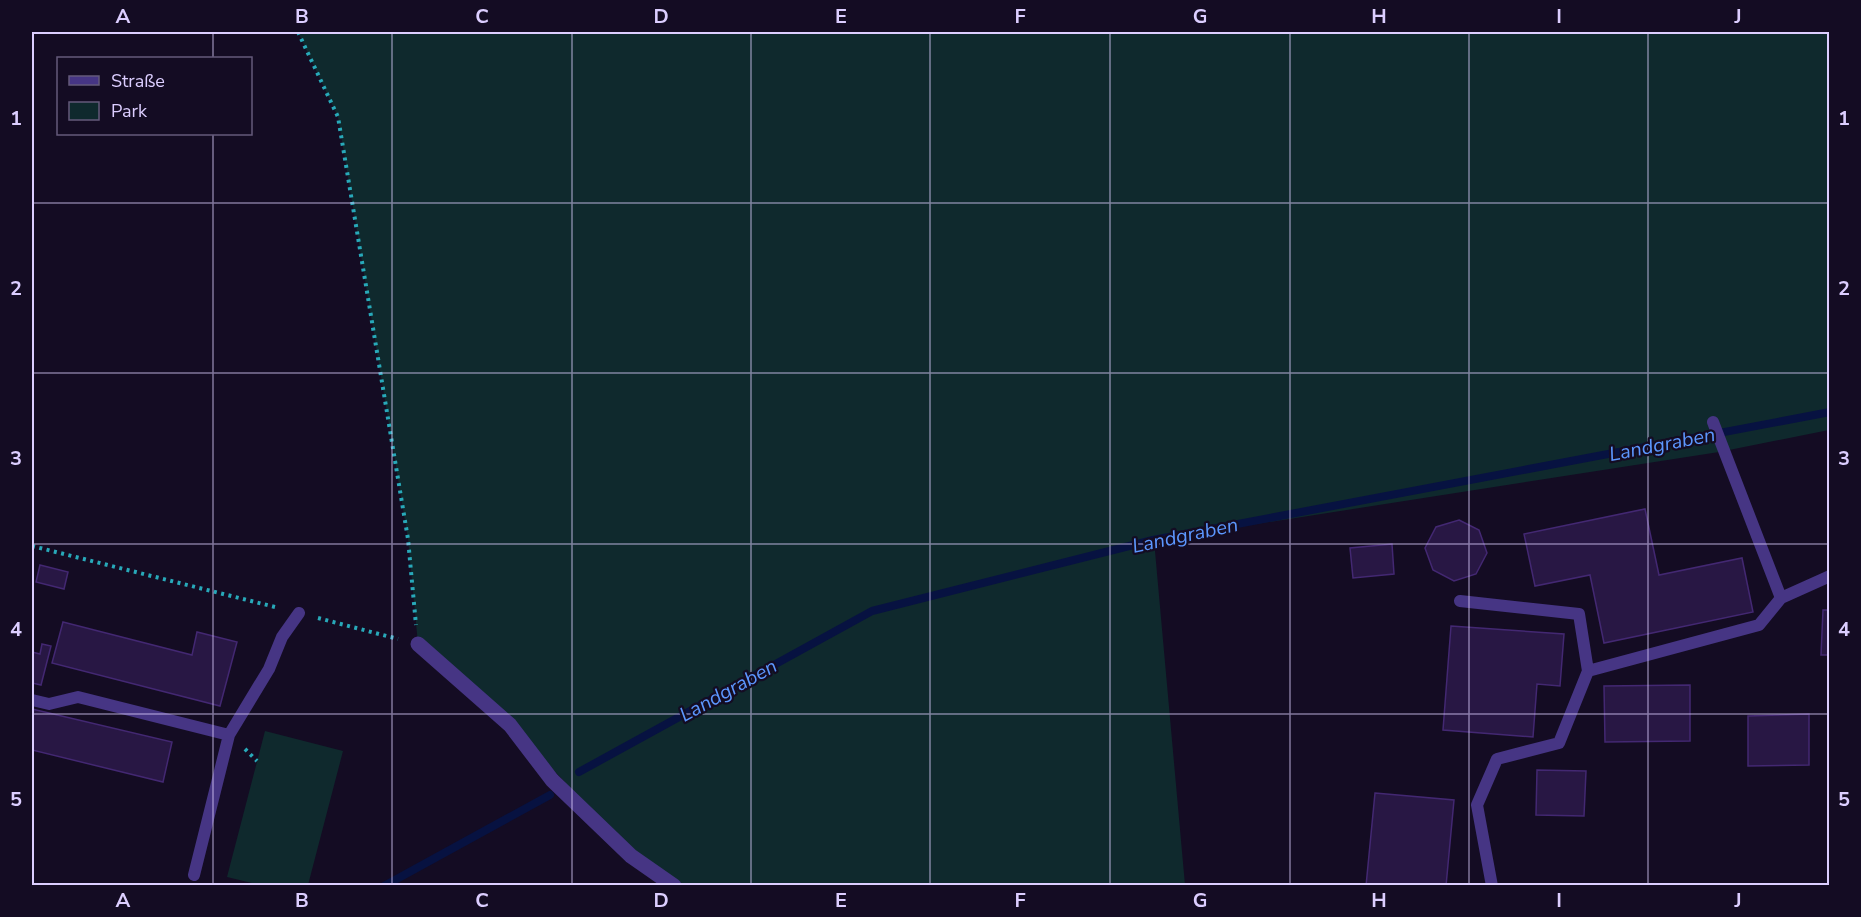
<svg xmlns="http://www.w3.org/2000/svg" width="1861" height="917" font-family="'Nunito Sans',sans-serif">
<rect width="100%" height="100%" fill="#140c23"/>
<!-- green -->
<path fill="#0f292d" d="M298,32H1829V430L1719,452L1154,540L1185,885H674L631,856L563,780L510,725L418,644L408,539L338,117Z
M265,731L343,751L308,885H260L227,877Z"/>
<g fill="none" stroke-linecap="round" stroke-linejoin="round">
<!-- stream -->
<path stroke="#071241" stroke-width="8" d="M579,772L872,611L1153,540L1830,412
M384,886L550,795"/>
</g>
<!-- building -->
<path fill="#281744" stroke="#432872" stroke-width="1.5" d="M1645,509L1659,575L1742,558L1753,612L1604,643L1590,575L1535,586L1524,534Z
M1459,520L1479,530L1487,553L1476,574L1454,581L1433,570L1425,548L1436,527Z
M1392,544L1394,574L1353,578L1350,548Z
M40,565L68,572L64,589L36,582Z
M1823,610H1830V655H1821Z
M63,622L192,655L197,632L237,642L220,706L52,663Z
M1451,626L1564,634L1560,686L1537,684L1533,737L1443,730Z
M42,644L51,646L41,685L32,683V652L40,654Z
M1690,685V741L1605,742L1604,686Z
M32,709L172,742L163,782L32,750Z
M1809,714V765L1748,766V716Z
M1537,770L1586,771L1584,816L1536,815Z
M1375,793L1454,800L1446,886H1366Z"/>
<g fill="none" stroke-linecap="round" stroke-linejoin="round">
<!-- path -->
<path stroke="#28a9b9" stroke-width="4" stroke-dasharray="3 4.5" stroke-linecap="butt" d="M298,32L338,117L408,539L416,625
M32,546L279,608
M318,618L398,639
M245,749L257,761"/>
<!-- service -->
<path stroke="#463584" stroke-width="12" d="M1713,422L1781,598
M1460,601L1579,614L1588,671
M32,700L49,704L78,697L229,735
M194,875L229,735L269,669L282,637L299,613
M1492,886L1477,805L1497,759L1559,743L1588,671L1759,625L1781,598L1830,576"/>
<!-- minor -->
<path stroke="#463584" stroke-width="15" d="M418,644L510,725L552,780L631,856L674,886"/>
</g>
<!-- grid -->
<path fill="none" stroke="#dcceff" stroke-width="1.5" stroke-opacity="0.55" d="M213,32V58M392,32V886M572,32V886M751,32V886M930,32V886M1110,32V886M1290,32V886M1469,32V886M1648,32V886M213,134V886M32,203H1830M32,373H1830M32,544H1830M32,714H1830"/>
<g text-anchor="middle" stroke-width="4.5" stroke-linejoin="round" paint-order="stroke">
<!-- water labels -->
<g font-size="20" font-style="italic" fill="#5c97ff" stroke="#140c23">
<text transform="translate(1662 444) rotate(-11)" y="7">Landgraben</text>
<text transform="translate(1185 535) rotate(-12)" y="7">Landgraben</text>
<text transform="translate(728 690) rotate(-29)" y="7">Landgraben</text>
</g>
</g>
<!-- border -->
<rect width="1861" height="917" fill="none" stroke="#140c23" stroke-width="66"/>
<!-- legend -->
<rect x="57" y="57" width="195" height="78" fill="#140c23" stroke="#645a7b" stroke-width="1.5"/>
<rect x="69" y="76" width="30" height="9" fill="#463584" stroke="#645a7b" stroke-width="1.5"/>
<text x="111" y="87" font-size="18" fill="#dcceff">Straße</text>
<rect x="69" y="102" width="30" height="18" fill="#0f292d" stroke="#645a7b" stroke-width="1.5"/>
<text x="111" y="117" font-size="18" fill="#dcceff">Park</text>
<rect x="33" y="33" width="1795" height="851" fill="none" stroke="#dcceff" stroke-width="2"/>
<g font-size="20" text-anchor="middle" font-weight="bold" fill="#dcceff">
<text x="123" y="23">A</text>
<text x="302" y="23">B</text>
<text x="482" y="23">C</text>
<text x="661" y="23">D</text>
<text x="841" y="23">E</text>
<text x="1020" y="23">F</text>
<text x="1200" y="23">G</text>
<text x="1379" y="23">H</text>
<text x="1559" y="23">I</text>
<text x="1738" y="23">J</text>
<text x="16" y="125">1</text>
<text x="1844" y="125">1</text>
<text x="16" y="295">2</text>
<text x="1844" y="295">2</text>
<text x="16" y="465">3</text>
<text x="1844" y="465">3</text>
<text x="16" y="636">4</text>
<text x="1844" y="636">4</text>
<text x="16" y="806">5</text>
<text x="1844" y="806">5</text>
<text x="123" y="907">A</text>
<text x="302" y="907">B</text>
<text x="482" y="907">C</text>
<text x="661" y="907">D</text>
<text x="841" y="907">E</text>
<text x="1020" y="907">F</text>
<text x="1200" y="907">G</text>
<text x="1379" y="907">H</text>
<text x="1559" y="907">I</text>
<text x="1738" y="907">J</text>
</g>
</svg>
